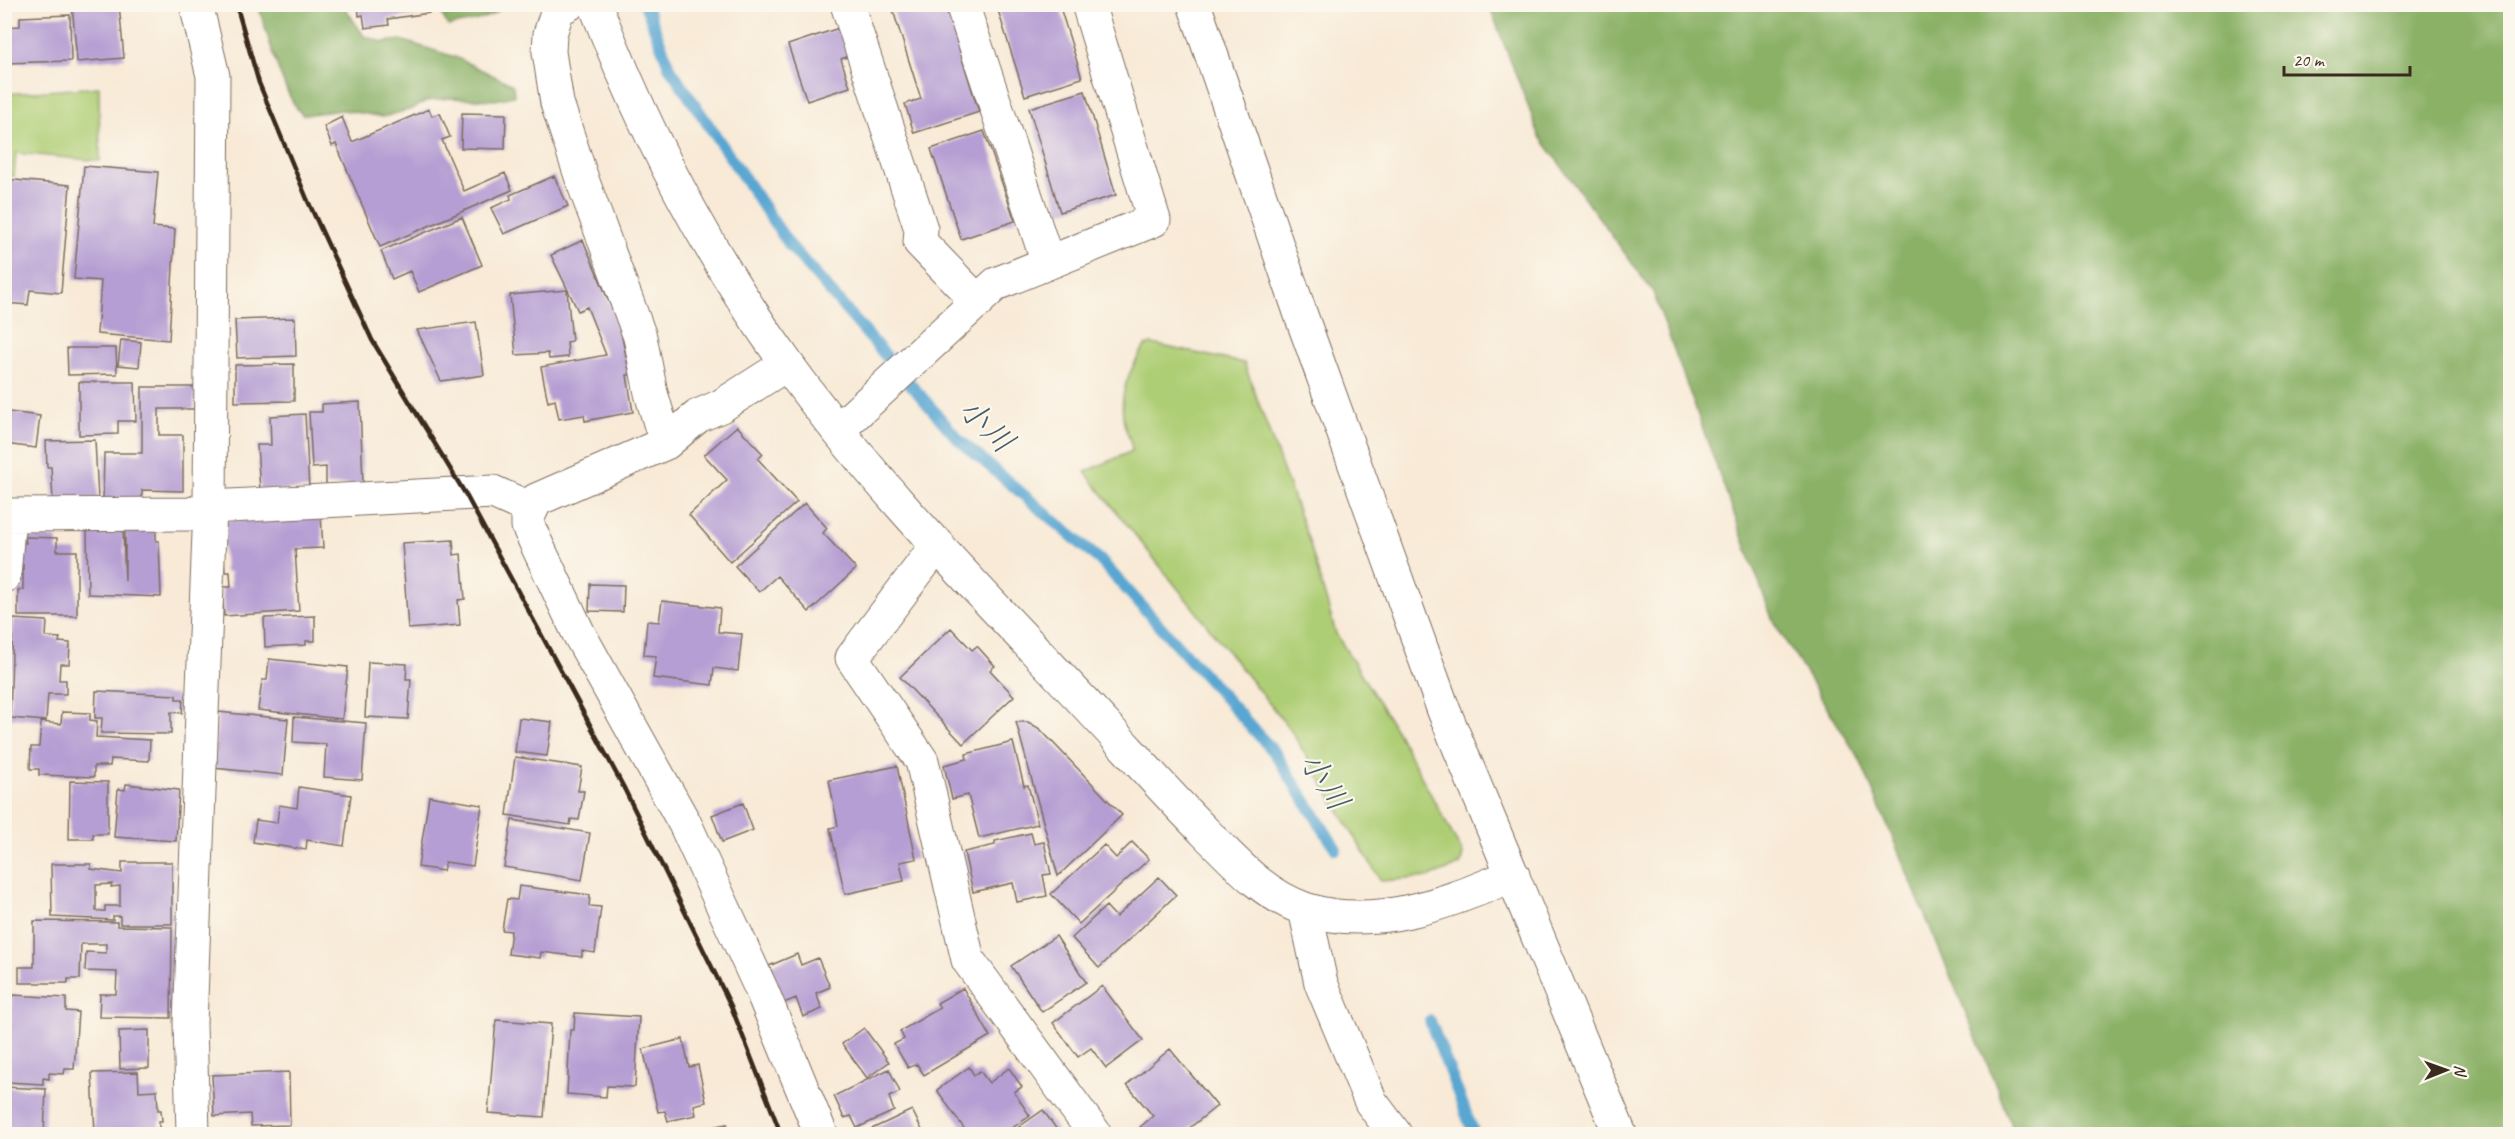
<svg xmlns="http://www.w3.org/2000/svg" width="2515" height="1139" font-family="Caveat,'Klee One',sans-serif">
<rect width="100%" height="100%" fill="#fbf7ec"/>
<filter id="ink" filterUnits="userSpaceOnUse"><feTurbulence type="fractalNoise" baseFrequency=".0167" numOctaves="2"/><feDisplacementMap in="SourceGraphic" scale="12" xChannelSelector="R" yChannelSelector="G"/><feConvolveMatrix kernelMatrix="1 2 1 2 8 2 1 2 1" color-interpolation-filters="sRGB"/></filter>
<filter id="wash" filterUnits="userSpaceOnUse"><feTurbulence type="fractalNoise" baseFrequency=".008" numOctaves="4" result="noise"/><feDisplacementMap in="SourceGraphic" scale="24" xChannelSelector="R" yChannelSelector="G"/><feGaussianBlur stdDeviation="1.35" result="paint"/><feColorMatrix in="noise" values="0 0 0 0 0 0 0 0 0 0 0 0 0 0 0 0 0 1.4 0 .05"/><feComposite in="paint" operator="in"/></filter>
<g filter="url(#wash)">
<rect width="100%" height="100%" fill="#f8ead7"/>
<!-- green -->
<path fill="#aece75" stroke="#747c4a" stroke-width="1.5" d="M99,87L100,161L16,153L14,176H5V94Z
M1152,344L1244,363L1309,541L1336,634L1396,730L1463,854L1460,865L1429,877L1381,881L1292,732L1085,472L1132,451C1132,440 1126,433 1124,423C1118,393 1129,371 1145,346Z"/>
<!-- forest -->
<path fill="#8ab166" stroke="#626e42" stroke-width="1.5" d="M258,5H343L364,36L383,42L401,40L455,57L513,85L514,96L495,100L450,98L426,101L412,109L383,117L343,110L303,115C283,98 267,31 258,5Z
M437,5V4L504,5C493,20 466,22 448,26Z
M1489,5H2510V1134H2014L1998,1090L1860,760L1773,621L1653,292L1540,137Z"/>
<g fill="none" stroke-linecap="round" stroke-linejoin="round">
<!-- stream -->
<path stroke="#58a6d1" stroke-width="12" d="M645,4L670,68L788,243L958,439L1100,560L1275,753L1336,849
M1430,1021L1474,1134"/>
</g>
<g id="blocks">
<!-- building -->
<path fill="#b59ed3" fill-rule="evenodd" d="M72,4H119L124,58L77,62Z
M358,4H428L429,13L388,19L389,25L365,28L363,15L359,16Z
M891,4H945L979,112L914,133L905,104L921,99Z
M996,4H1059L1082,78L1025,96Z
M70,15L71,61L5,63V27L20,26V17Z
M839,28L849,56L841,59L850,87L807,101L788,45Z
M1085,91L1116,195L1060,212L1029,108Z
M429,109L432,116L440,113L450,137L442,140L464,191L505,173L512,190L380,247L336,144L332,146L324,126L342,117L352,142Z
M462,113L506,114L505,149L461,148Z
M984,131L1015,221L961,239L931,149Z
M84,166L158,172L153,227L175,229L169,340L97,334L101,281L74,279Z
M554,176L568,206L504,234L491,208L511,199L510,195Z
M4,179L70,185L61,293L30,290L28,305L4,303Z
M462,217L482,265L419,292L410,271L392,279L381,251Z
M583,240L620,328L630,375H627L633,412L585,421L584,415L559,419L555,400L548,402L541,367L606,355L587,307L578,311L551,255Z
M567,290L572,341L567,342L568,357L549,359L548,353L516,355L510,295Z
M295,318L296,356L237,358L235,320Z
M476,322L484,375L441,381L417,330Z
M121,340L141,342L139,367L118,365Z
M67,348H116L117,374L68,375Z
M294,364V401L235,402V365Z
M79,382H135L136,421H118V434L79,435Z
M142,387H195L194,409H159V435H183V491L142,490V501H103L104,453H142Z
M360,402L363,484L326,486V467L312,468L309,412H322V404Z
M9,412L40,416L36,448L4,444Z
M305,414L309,489L260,491L257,445H271L270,416Z
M737,426L763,454L758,459L797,502L730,562L689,515L727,480L704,455Z
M95,440L98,499L53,500L51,467H47L46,441Z
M805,503L827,528L823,533L856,569L809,612L777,576L759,592L735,566Z
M321,515L323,548L295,549L299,611L224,616L222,587H231L230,572H225L222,521Z
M123,529L125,581V529H156V541H159L161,597L88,594L87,530Z
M25,537L57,538V551H77V616H18V590H23V565H18V543H26Z
M453,540L454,555L461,554L465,599L458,600L460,625L408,629L402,543Z
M590,584L624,585L623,612L589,611Z
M662,601L720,608L718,632L742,634L738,671L714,668L712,685L653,678L656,656L644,655L647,621L659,622Z
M315,616V641H306V645L265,647L264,618Z
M13,619L47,621L46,637L60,638L59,642L70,643L69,664H60L59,680H66V694H48L46,721L10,718Z
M951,628L972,650L977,646L995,666L990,670L1014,696L963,744L900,677Z
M269,659L348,667L342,719L258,710L262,680H267Z
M368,662L407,664L406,679H411L408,719L365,717Z
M96,691L176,695V699H183L182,713L171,712V734L101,733L102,718H95Z
M62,712L90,713V720L97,721L96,737L150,740L149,761L111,759L110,766H94V777L39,775V769H30L31,747H39L41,722L61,724Z
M218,712L288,719L283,775L213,768Z
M294,717L366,723L362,780L324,777L326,744L293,742Z
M519,718L552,722L547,756L515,752Z
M1016,722H1028L1040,729L1122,815L1058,876Z
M1013,742L1024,786L1028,785L1038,824L979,838L968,795L952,799L944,765L967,759L966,754Z
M515,757L582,767L578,791H584L579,820L571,819L570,825L507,815Z
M897,766L916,859L900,862L904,881L845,894L830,828L838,826L829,780Z
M70,781L108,782V834H93V839H69Z
M126,784L179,790L176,841L114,837L118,789L125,790Z
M299,787L351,795L344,846L307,840L306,850L253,842L256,820L277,823L279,805L297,808Z
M429,796L482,805L473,866L445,862L443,871L418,867Z
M743,803L753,830L722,842L712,815Z
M512,820L590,833L582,880L504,867Z
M1031,833L1034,844L1044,842L1051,874L1043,875L1047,896L1017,902L1013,883L973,892L964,852L995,845V841Z
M1132,842L1149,859L1079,924L1051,894L1104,845L1116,858Z
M122,862H172V924H120V916H113V920L52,917L51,864H91V869L122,873ZM112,884L111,887L120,886V906H105V911H96V885Z
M1159,877L1176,895L1099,968L1072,938L1106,906L1116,917Z
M519,886L590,895L589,906L601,907L595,953L582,951V957L541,952L540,958L508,954L511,931L502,930L507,899L517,900Z
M34,921L117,922V926L172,927L171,1018L99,1017L100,994H116L117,972L85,971L86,952L106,953V944H81L80,979H68V983H19V967H34Z
M1056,936L1086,982L1042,1012L1011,966Z
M797,954L801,965L818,958L830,987L816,993L822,1009L803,1017L796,998L784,1003L769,966Z
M1102,986L1143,1040L1106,1068L1091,1048L1078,1057L1053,1023Z
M963,988L990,1036L924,1075L917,1064L908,1068L894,1044L904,1039L900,1031L940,1008L937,1003Z
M12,995L66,998V1011L78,1012L74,1069H65L64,1074L49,1073V1079L43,1078V1084L6,1082Z
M575,1013L639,1017L635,1087L607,1086L606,1097L567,1094L570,1030H574Z
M496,1020L551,1024L544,1117L488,1113Z
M864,1028L889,1062L867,1078L842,1044Z
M149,1030V1068L120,1069L119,1031Z
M683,1039L689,1067L698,1065L706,1102L694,1105L696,1115L668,1121L665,1111L658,1112L643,1049Z
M1170,1049L1217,1106L1182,1134H1146L1140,1127L1153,1116L1127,1085Z
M969,1067L974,1075L980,1071L989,1083L1009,1068L1022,1087L1014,1092L1030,1116L1003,1134H974L972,1131L968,1134L937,1090Z
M889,1069L900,1092L889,1097L894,1111L857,1128L851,1116L844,1118L834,1096Z
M138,1072L139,1091L157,1090L158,1110H161L162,1121H159V1134H95L92,1073Z
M289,1072L290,1125L251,1126L250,1114L214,1116L212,1075Z
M4,1087L46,1089L44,1134H4Z
M912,1110L924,1134H861Z
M1043,1110L1060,1134H1009Z
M727,1124L729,1134H680V1133Z"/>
</g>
</g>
<g filter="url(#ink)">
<use href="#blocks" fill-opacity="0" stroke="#7d6d5f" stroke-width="1.5"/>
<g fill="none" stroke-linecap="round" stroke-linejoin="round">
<defs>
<path id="street" d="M569,4L558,9L550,34L549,52L557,103L583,182L640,337L651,393L666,443
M595,4C644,131 707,253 787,364C881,495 999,610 1108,728C1141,764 1173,800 1207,834C1237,864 1264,895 1305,909C1375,932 1449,902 1513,875
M847,4L921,229L920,242L978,302
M962,4L1048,263
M1194,4L1302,318L1444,711L1620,1134
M787,364L721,406L698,416L666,443L536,500L528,517V526L578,632L685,824L762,991L821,1134
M838,430L996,284L1154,220L1088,4
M4,515L191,514L210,507L213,76L196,4
M938,544L852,658L922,761L968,960L1095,1134
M4,576L9,515
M1305,909L1321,983L1371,1102L1395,1134
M193,1134L190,1024L210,507L493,492L531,509"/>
</defs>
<!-- street casing -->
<use href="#street" stroke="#7d6d5f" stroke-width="35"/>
<!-- street -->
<use href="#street" stroke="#fff" stroke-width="33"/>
<!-- rail -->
<path stroke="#3b2a1e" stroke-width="4.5" d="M236,4L259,83L307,199L372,340L466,495L623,786L731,1006L781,1134"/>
</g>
</g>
<g text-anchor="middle" stroke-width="4.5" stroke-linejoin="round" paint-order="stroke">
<!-- water labels -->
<g font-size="32" font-style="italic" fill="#475c66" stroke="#fbf7ec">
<text transform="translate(987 425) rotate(44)" y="11">小川</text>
<text transform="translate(1325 781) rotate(57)" y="11">小川</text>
</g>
</g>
<!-- margin -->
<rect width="2515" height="1139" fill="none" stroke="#fbf7ec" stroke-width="24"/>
<!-- north arrow -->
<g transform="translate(2446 1070) rotate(89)" stroke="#fbf7ec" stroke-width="4.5" paint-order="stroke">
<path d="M0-4.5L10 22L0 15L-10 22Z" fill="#3b2a1e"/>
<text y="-9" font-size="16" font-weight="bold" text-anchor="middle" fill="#3b2a1e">N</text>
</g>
<!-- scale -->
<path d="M2284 66v9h126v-9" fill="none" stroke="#3b2a1e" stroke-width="3"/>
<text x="2293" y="66" font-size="18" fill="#3b2a1e" stroke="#fbf7ec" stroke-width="4.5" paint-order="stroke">20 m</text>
</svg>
